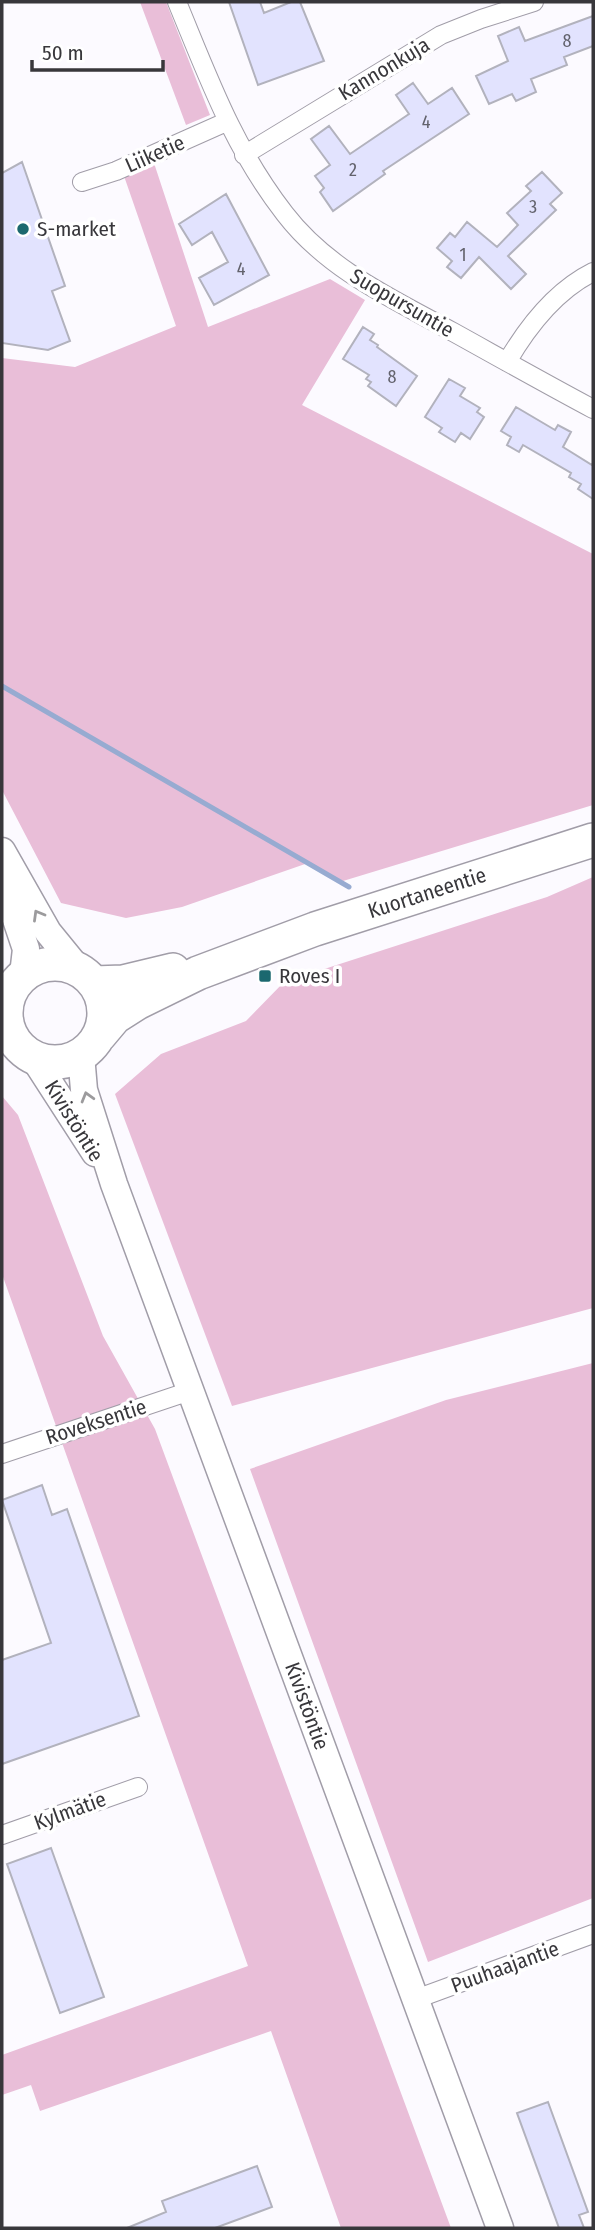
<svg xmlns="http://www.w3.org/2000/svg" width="595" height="2230" font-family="'Fira Sans Condensed',sans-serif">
<rect width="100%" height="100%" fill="#fcfaff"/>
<!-- green -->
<path fill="#e9bed8" d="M140,2H166L210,115L186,125Z
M154,163L208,327L330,279L365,300L302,405L593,554V805L343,881L308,863L182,907L126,918L61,903L2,790V358L75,367L176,326L124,176Z
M593,877V1308L232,1406L115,1094L161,1054L246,1021L284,982L547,897Z
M2,1096L18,1115L103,1336L155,1429L451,2228H341L271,2031L40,2111L31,2085L2,2095V2055L248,1966L2,1274Z
M593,1363V1898L428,1962L250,1469L446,1400Z"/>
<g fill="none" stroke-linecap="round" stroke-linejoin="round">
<!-- stream -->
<path stroke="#97abd1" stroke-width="5" d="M2,686L349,887"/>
</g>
<!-- building -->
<path fill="#e2e3fe" stroke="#b2b2bd" stroke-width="2" d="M229,2H260L264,13L291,2H300L324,61L258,85Z
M593,16V46L564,57L567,65L531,79L536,92L516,101L512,94L489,104L476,76L508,61L498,36L519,27L525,41Z
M413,83L428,104L452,88L469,114L383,171L385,174L333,211L320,192L324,188L315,176L330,165L311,139L329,126L350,154L409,114L396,95Z
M22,162L65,286L52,291L70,341L48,350L2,343V173Z
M542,172L562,193L550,204L556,210L508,256L526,274L511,289L479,257L461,278L447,267L452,261L437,248L450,233L455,237L467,222L497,247L518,225L507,213L531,191L526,186Z
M226,194L269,275L214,305L199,278L228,262L212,232L192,245L179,224Z
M363,327L374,334L370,340L378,345L377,347L417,376L396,406L368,386L371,382L366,379L369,375L343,359Z
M449,379L465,388L460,396L480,408L477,412L484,417L470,439L461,433L455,442L439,432L442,428L425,417Z
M516,407L555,430L558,425L571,432L563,447L592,465L593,463V499L578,489L581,484L569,477L571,473L523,445L519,452L507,445L511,437L501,431Z
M42,1485L52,1515L67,1509L139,1716L2,1764V1660L51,1643L2,1500Z
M51,1848L104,1997L60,2013L7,1864Z
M548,2102L588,2212L579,2215L584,2228H559L517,2113Z
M257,2166L272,2207L215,2228H127L166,2212L162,2201Z"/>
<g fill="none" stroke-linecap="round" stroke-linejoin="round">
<defs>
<path id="street" d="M177,2C209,79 233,147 285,214C328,270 393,299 453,332C500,358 546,384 593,409
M244,155L441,35L481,19L534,2
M82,182L116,171L226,122
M507,362C528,326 555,291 593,272
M2,1454L190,1391
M2,1835L138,1787
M416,1999L593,1934"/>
<path id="secondary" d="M2,851L48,932L79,970
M2,878L26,949L23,975
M81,1055L84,1090L114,1184L500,2228
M33,1057L95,1153"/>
<path id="highway" d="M6 1013a49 49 0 1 1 98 0a49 49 0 1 1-98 0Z
M94,983L123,982L173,970
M99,1036L115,1017L137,1003L198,973L315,929L593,840"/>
</defs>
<!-- street casing -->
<use href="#street" stroke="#a19da8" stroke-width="20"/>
<!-- secondary casing -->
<use href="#secondary" stroke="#a19da8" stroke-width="29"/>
<!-- highway casing -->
<use href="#highway" stroke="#a19da8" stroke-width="36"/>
<!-- street -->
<use href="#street" stroke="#fff" stroke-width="18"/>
<!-- secondary -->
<use href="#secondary" stroke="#fff" stroke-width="26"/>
<!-- highway -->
<use href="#highway" stroke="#fff" stroke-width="33"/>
</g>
<!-- one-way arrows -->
<defs><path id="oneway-chevron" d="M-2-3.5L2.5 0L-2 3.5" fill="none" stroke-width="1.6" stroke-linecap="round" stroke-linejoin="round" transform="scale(1.75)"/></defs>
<g stroke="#9c9b9d">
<use href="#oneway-chevron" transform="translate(38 915) rotate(-120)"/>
<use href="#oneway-chevron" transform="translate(87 1097) rotate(-106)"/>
</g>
<!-- markers -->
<g fill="#1b686f" stroke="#fff" stroke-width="2.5">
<circle cx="23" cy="229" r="7"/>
<rect x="258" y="969" width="14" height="14" rx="3.5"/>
</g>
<g text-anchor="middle" stroke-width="7" stroke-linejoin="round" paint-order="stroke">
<!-- number labels -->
<g font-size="18" fill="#62626c">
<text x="567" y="47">8</text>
<text x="426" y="128">4</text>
<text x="353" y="176">2</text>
<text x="533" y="213">3</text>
<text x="463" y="261">1</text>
<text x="241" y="275">4</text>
<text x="392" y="383">8</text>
</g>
<!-- street labels -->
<g font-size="21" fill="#38373b" stroke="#fff">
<text transform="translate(384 69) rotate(-31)" y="7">Kannonkuja</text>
<text transform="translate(155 154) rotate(-24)" y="7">Liiketie</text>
<text transform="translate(402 303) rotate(30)" y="7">Suopursuntie</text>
<text transform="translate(427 893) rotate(-18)" y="7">Kuortaneentie</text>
<text transform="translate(74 1121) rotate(58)" y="7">Kivistöntie</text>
<text transform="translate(96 1422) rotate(-18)" y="7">Roveksentie</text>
<text transform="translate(307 1706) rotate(70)" y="7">Kivistöntie</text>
<text transform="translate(70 1811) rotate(-20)" y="7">Kylmätie</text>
<text transform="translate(505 1967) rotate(-20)" y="7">Puuhaajantie</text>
</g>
<!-- poi labels -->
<g font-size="21" fill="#38373b" stroke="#fff" text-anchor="start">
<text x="37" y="236">S-market</text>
<text x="279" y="983">Roves I</text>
</g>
</g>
<!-- border -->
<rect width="595" height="2230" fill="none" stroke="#38373b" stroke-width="7"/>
<!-- scale -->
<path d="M32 60v10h131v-10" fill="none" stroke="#38373b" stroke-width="3.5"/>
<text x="42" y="60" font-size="21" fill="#38373b" stroke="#ffffff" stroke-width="5" paint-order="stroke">50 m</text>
</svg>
